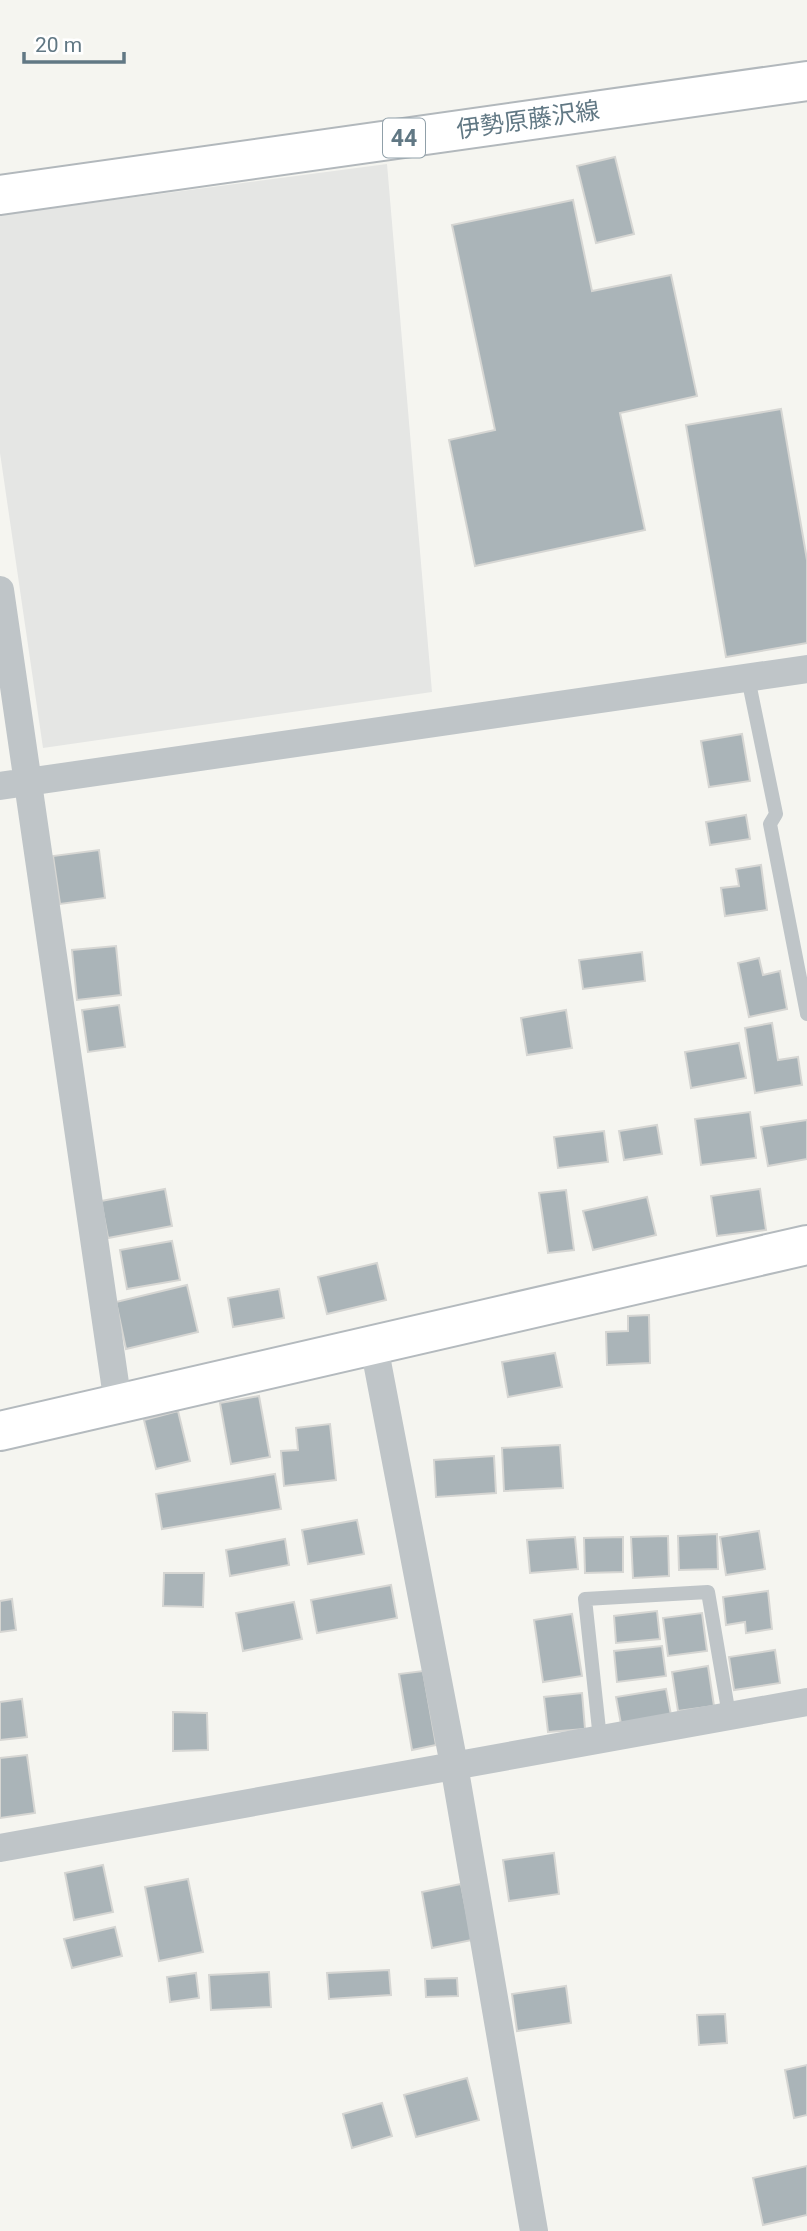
<svg xmlns="http://www.w3.org/2000/svg" width="807" height="2231" font-family="Roboto,'Noto Sans JP',sans-serif">
<rect width="100%" height="100%" fill="#f5f5f0"/>
<!-- built -->
<path fill="#e5e6e4" d="M387,164L432,692L43,748L0,453V215Z"/>
<!-- building -->
<path fill="#aab4b8" stroke="#d6d6d3" stroke-width="2" d="M615,157L634,234L596,243L577,166Z
M573,200L592,291L671,275L697,396L620,413L645,530L475,566L449,440L495,430L452,225Z
M781,409L807,560V643L726,657L686,425Z
M742,734L750,781L709,787L701,741Z
M746,815L750,839L710,845L706,822Z
M99,850L105,898L60,904L53,856Z
M761,865L767,910L725,916L721,888L739,886L736,869Z
M116,946L121,995L77,1000L72,950Z
M642,952L645,981L583,989L579,960Z
M759,958L763,975L780,971L787,1009L749,1017L738,963Z
M119,1005L125,1047L88,1052L82,1010Z
M566,1010L572,1048L527,1055L521,1018Z
M772,1023L778,1060L798,1057L802,1085L755,1093L745,1028Z
M739,1043L746,1078L691,1088L685,1052Z
M750,1112L756,1158L701,1165L695,1119Z
M807,1120V1159L768,1166L761,1127Z
M657,1125L662,1154L624,1160L619,1131Z
M604,1131L608,1162L558,1168L554,1137Z
M165,1189L172,1226L108,1238L101,1201Z
M760,1189L766,1230L717,1236L711,1196Z
M566,1190L574,1250L548,1253L539,1193Z
M647,1197L656,1235L593,1250L583,1211Z
M172,1241L180,1280L127,1289L120,1250Z
M377,1263L386,1300L327,1314L318,1277Z
M187,1285L198,1332L126,1349L116,1302Z
M279,1289L284,1318L233,1327L228,1298Z
M649,1315L650,1363L607,1365L606,1332L628,1331V1316Z
M555,1353L562,1387L508,1397L502,1362Z
M259,1396L270,1457L231,1464L220,1403Z
M178,1411L190,1461L156,1469L144,1420Z
M330,1424L336,1480L284,1486L281,1451L298,1450L296,1428Z
M560,1445L563,1488L504,1491L502,1448Z
M494,1456L496,1493L436,1497L434,1460Z
M275,1474L281,1509L162,1529L156,1494Z
M357,1520L364,1554L308,1564L302,1530Z
M759,1531L765,1569L726,1575L720,1537Z
M717,1534L718,1569L679,1570L678,1536Z
M668,1536L669,1576L633,1578L631,1537Z
M575,1537L578,1569L530,1573L527,1540Z
M623,1537V1572L585,1573L584,1538Z
M285,1539L289,1565L230,1576L226,1550Z
M164,1573H204L203,1607L163,1606Z
M391,1585L397,1618L317,1633L311,1600Z
M768,1591L772,1629L746,1633L745,1622L726,1625L723,1597Z
M12,1599L16,1630L0,1632V1601Z
M294,1602L302,1639L243,1651L236,1613Z
M657,1611L660,1639L616,1643L614,1616Z
M702,1613L707,1651L668,1656L663,1618Z
M572,1614L582,1676L543,1682L534,1620Z
M662,1646L666,1676L617,1682L614,1651Z
M775,1650L780,1683L734,1690L729,1657Z
M708,1666L714,1706L678,1711L672,1672Z
M423,1671L436,1745L412,1750L399,1674Z
M666,1689L671,1715L621,1724L616,1697Z
M582,1693L585,1729L548,1732L544,1697Z
M22,1699L27,1737L0,1740V1702Z
M173,1712L207,1713L208,1750L173,1751Z
M27,1755L35,1813L0,1818V1758Z
M554,1853L559,1894L509,1901L503,1860Z
M103,1865L113,1912L74,1920L65,1873Z
M188,1879L203,1952L159,1961L145,1887Z
M461,1884L472,1940L432,1948L422,1892Z
M115,1927L122,1956L72,1968L64,1939Z
M389,1970L391,1995L329,1999L327,1973Z
M269,1972L271,2007L211,2010L209,1975Z
M196,1973L199,1998L170,2002L167,1977Z
M457,1978L458,1996L426,1997L425,1979Z
M566,1986L571,2023L517,2031L512,1994Z
M725,2014L727,2043L699,2045L697,2015Z
M807,2065V2115L794,2118L785,2070Z
M467,2078L479,2120L416,2137L404,2095Z
M382,2103L392,2136L352,2148L343,2114Z
M807,2166V2215L763,2225L753,2178Z"/>
<g fill="none" stroke-linecap="round" stroke-linejoin="round">
<defs>
<path id="secondary" d="M0,1431L807,1245"/>
<path id="primary" d="M0,195L807,81"/>
</defs>
<!-- secondary casing -->
<use href="#secondary" stroke="#b4babe" stroke-width="42"/>
<!-- primary casing -->
<use href="#primary" stroke="#b2b8bc" stroke-width="42"/>
<!-- lane -->
<path stroke="#bfc5c8" stroke-width="14" d="M748,678L776,814L770,824L807,1014
M600,1739L585,1599L708,1592L729,1715"/>
<!-- street -->
<path stroke="#bfc5c8" stroke-width="28" d="M0,590L118,1404
M0,786L807,669
M374,1346L454,1765L534,2231
M0,1848L807,1702"/>
<!-- secondary -->
<use href="#secondary" stroke="#fff" stroke-width="38"/>
<!-- primary -->
<use href="#primary" stroke="#fff" stroke-width="38"/>
</g>
<g text-anchor="middle" stroke-width="7" stroke-linejoin="round" paint-order="stroke">
<!-- shield labels -->
<rect fill="#fff" stroke="#90a0a9" stroke-width="2" x="383" y="118.5" width="42" height="39" rx="5"/>
<g font-size="23" font-weight="bold" fill="#617884">
<text x="404" y="146">44</text>
</g>
<!-- street labels -->
<g font-size="24" fill="#617884" stroke="#fff">
<text transform="translate(528 120) rotate(-8)" y="8">伊勢原藤沢線</text>
</g>
</g>
<!-- scale -->
<path d="M24 52v10h100v-10" fill="none" stroke="#617884" stroke-width="3.5"/>
<text x="35" y="52" font-size="21" fill="#617884" stroke="#ffffff" stroke-width="5" paint-order="stroke">20 m</text>
</svg>
